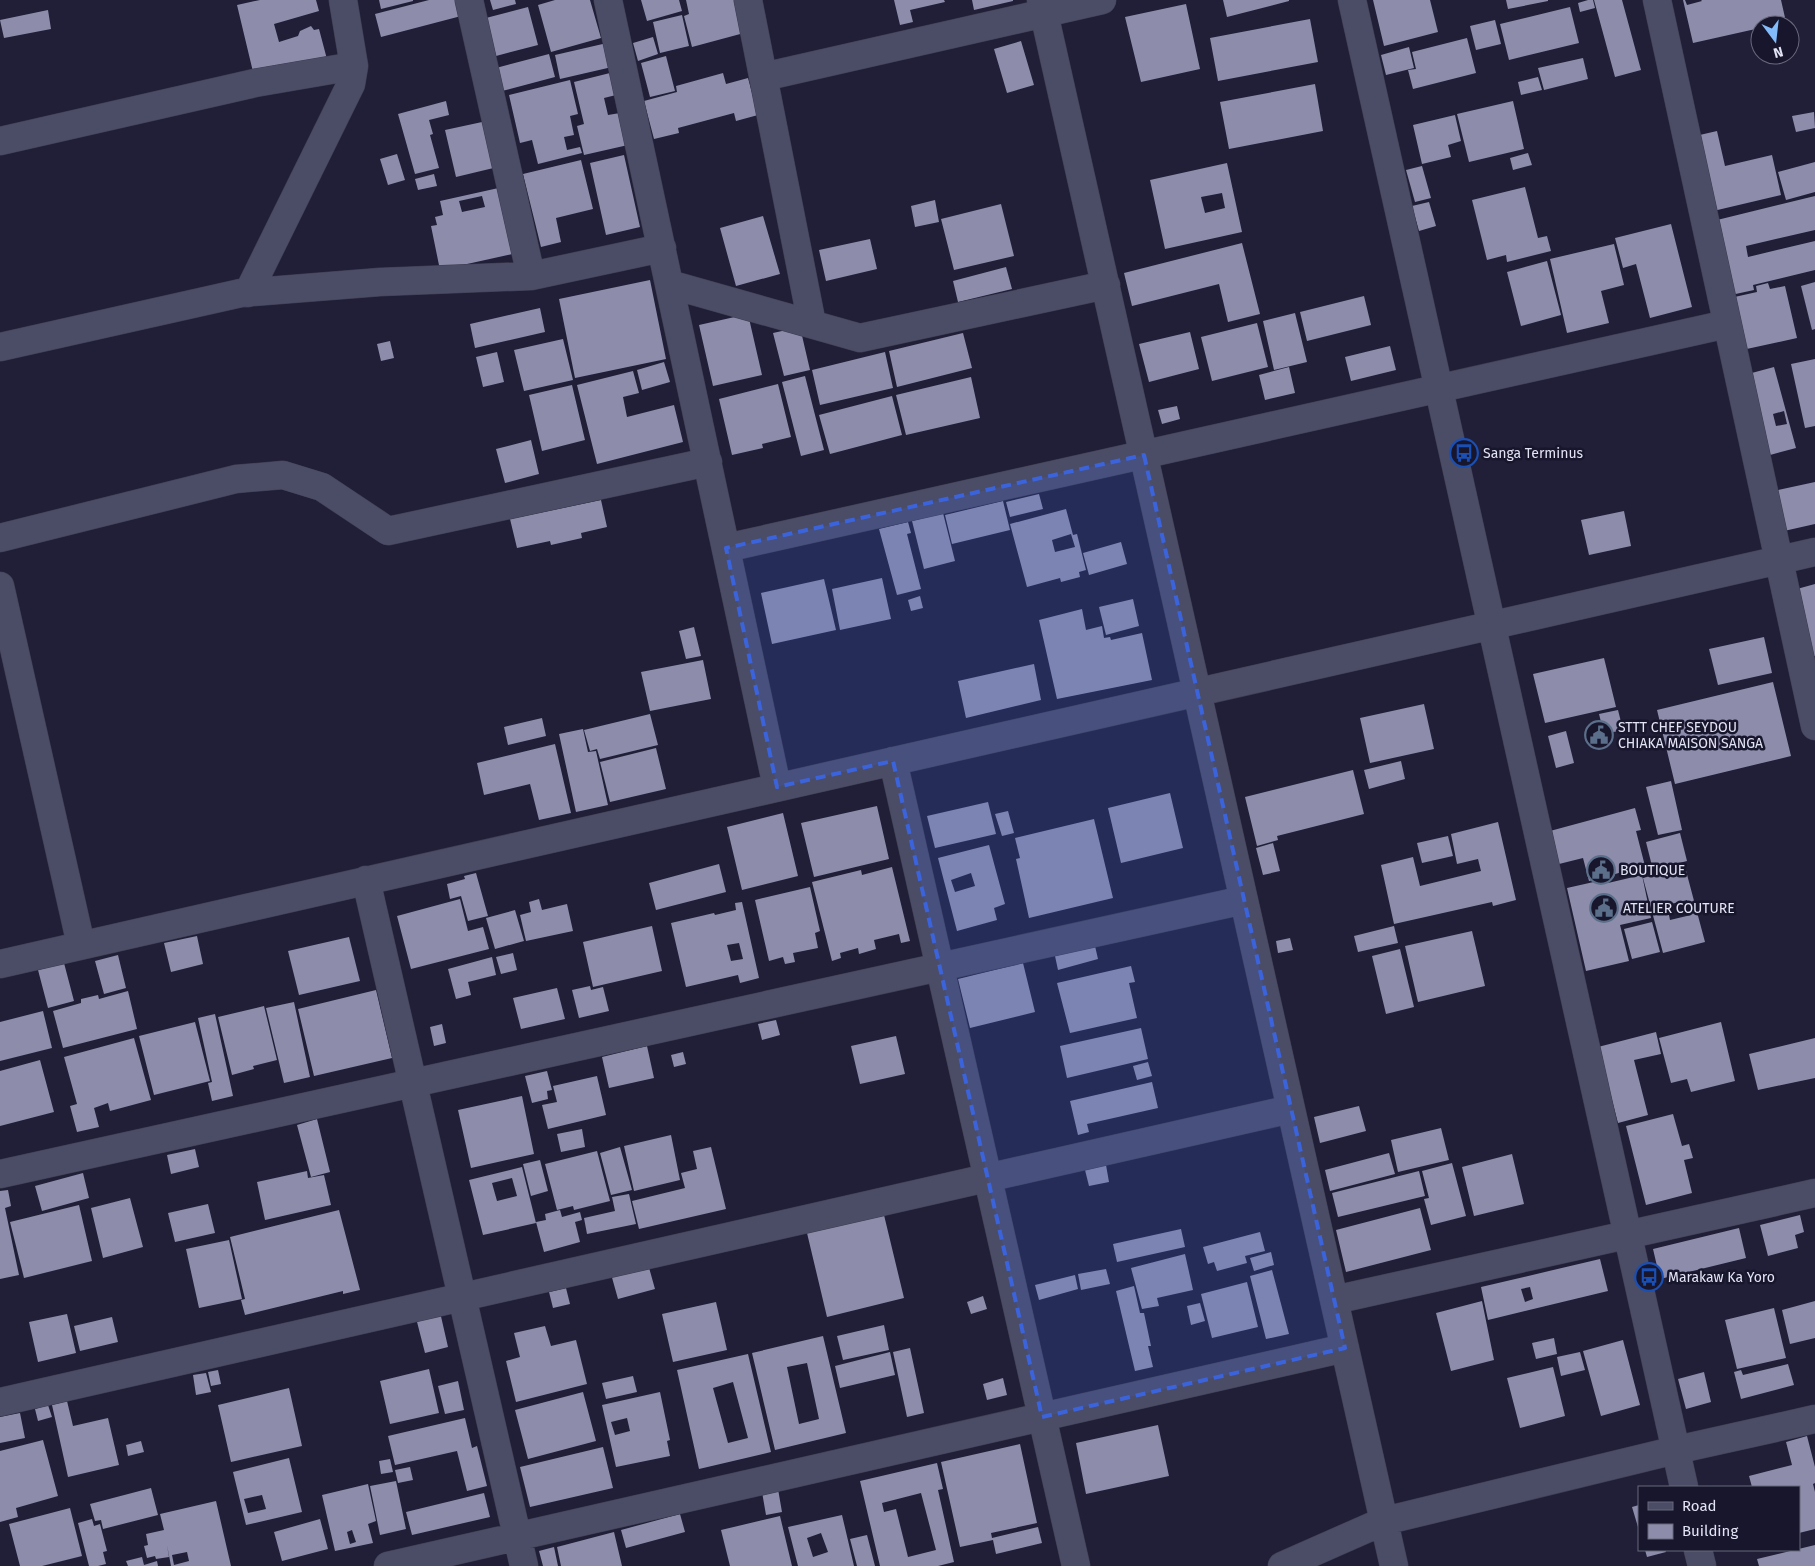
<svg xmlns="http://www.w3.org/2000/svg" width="1815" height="1566" font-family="'Fira Sans',sans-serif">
<rect width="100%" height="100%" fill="#201f37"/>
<!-- building -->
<path fill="#8d8dab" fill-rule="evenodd" d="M260,0H316L319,11L274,24L279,42L298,36L300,31L311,26L314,30L319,29L328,63L254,76L237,5Z
M379,0H413V1L381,9Z
M429,0H461L465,15L381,37L375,14Z
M490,0H515L516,4L493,10Z
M555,0H590L601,38L551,52L538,5Z
M641,0H679L682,11L647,21Z
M686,0H735L744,33L692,47L684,16L689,14Z
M894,0H944L945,2L910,10L913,22L900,25Z
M972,0H1013V1L974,10Z
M1223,0H1289V1L1227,17Z
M1373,0H1430L1438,32L1384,46Z
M1506,0H1548V1L1508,9Z
M1588,0H1593L1595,8L1580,12L1578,3Z
M1594,0H1622L1641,70L1615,77Z
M1683,0H1685L1687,5L1702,1L1701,0H1781L1786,22L1772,25H1760V28L1693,43Z
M1186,4L1200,69L1141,82L1125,17Z
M528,7L538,45L496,56L486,18Z
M1570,7L1579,43L1509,60L1500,24Z
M48,10L51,29L4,38L0,20Z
M682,15L689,46L660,53L653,22Z
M1310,19L1318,62L1218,81L1210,38Z
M1495,20L1501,44L1476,50L1470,26Z
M653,37L658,54L638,61L633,43Z
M1467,38L1476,73L1413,89L1408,70L1416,69L1412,52Z
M1021,41L1034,85L1007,93L994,49Z
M607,43L612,67L560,79L555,55Z
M1409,47L1414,68L1386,75L1381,55Z
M549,54L555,77L502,91L496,68Z
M666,56L675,91L650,97L641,63Z
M1583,58L1588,79L1544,90L1538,68Z
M610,73L616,95L604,98L608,115L620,113L628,145L584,155L577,126L584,124L574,82Z
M723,73L726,84L748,78L758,115L736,121L734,113L678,128L679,133L654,139L644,101L677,92L676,86Z
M1538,77L1542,90L1521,95L1518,82Z
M570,80L578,114L570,116L574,135L564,137L567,150L580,147L582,153L538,164L532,140L520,143L509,95Z
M1315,84L1323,131L1229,149L1220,102Z
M446,101L449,115L429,120L433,134L430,135L439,168L415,174L398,114Z
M1513,101L1524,149L1469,162L1457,114Z
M1814,112L1815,128L1796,132L1792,116Z
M1455,115L1461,141L1448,145L1451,157L1422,164L1413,125Z
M496,119L506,165L456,177L445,130Z
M1717,131L1725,166L1772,155L1781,195L1709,212L1691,137Z
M1528,153L1532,165L1513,170L1510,158Z
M397,154L405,180L388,185L380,159Z
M624,155L640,227L606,235L590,163Z
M581,160L593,209L556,218L561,242L541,247L523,174Z
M1815,162V192L1786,200L1778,172Z
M1227,163L1242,232L1165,249L1150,180ZM1222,193L1225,208L1205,213L1201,197Z
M1422,166L1431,198L1415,202L1406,170Z
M434,174L437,186L418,190L415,179Z
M503,187L517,253L440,270L431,226L437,225L435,217L443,215L440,201ZM482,196L485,207L462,212L459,201Z
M1525,187L1538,238L1547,236L1551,251L1507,262L1506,255L1487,260L1472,200Z
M1815,196V230L1746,246L1748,257L1815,241V270L1753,285L1754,290L1731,295L1713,221Z
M935,200L939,222L915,227L911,206Z
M1429,202L1436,226L1419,231L1412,206Z
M1001,204L1014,256L954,270L941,219Z
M763,216L780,274L736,286L720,228Z
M1671,224L1692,307L1650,318L1636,264L1623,268L1615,238Z
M870,239L877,269L826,281L819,250Z
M1242,243L1260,314L1228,322L1219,284L1132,306L1124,273Z
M1614,244L1624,285L1601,291L1609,323L1567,333L1550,259Z
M1547,261L1561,315L1521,326L1507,272Z
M1006,267L1012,289L958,302L953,281Z
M650,280L666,359L575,378L559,299Z
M1815,282V329L1812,330L1801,286Z
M1768,283L1770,289L1785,286L1797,338L1742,350L1730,298L1757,292L1756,286Z
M1364,296L1371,325L1307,341L1300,312Z
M540,308L545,332L475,348L470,324Z
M1295,313L1307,362L1274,370L1263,321Z
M748,314L762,375L713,386L699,325Z
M1257,323L1268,367L1212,381L1201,337Z
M800,327L810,370L784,376L773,333Z
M1190,332L1199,369L1149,382L1139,344Z
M963,333L972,368L897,387L889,351Z
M563,339L573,380L524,391L514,350Z
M390,341L394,358L381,361L377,344Z
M1390,346L1396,370L1351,381L1345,357Z
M497,352L504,382L483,387L476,357Z
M885,352L893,388L820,405L812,370Z
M1815,359V426L1805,428L1791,364Z
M664,362L670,382L642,390L637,370Z
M1289,367L1295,393L1265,400L1259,375Z
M1774,367L1796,448L1770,455L1748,374ZM1784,411L1787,424L1776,426L1773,414Z
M633,371L639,393L623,397L627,417L674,405L683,442L597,464L577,385Z
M805,376L824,450L801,456L782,382Z
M971,377L980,418L906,435L896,395Z
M778,384L791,437L762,444L763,448L732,455L719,399Z
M572,385L585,440L542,451L529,395Z
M892,396L902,435L830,454L819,415Z
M1177,406L1180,419L1162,424L1158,410Z
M531,440L539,474L505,483L496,449Z
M1815,482V524L1784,531L1774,491Z
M1039,494L1043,509L1010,517L1006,502Z
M601,500L607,527L581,533L582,538L551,545L550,541L517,548L510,519Z
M1003,501L1010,530L952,544L945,515Z
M1066,509L1073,535L1077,534L1086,570L1079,572L1080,577L1061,582L1060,578L1027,587L1010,524ZM1071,534L1075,547L1055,552L1052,540Z
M1624,511L1631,546L1589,555L1581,520Z
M943,513L955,561L924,569L912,521Z
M908,522L911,533L907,534L921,589L897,595L879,529Z
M1121,542L1127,564L1089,575L1083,553Z
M882,578L891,619L840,630L832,589Z
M824,579L836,630L772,644L761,593Z
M1815,584V656H1814L1797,589Z
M920,596L923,608L911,611L908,600Z
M1133,599L1139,626L1106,635L1099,607Z
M1082,609L1086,630L1102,626L1104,638L1110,637L1111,640L1142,633L1152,680L1057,699L1039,620Z
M694,627L701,656L686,659L679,631Z
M1764,637L1772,673L1718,685L1709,649Z
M1604,658L1616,707L1545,723L1533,674Z
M703,660L711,699L650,711L641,672Z
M1034,664L1041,700L966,718L958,681Z
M1773,682L1791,756L1675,784L1657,710Z
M1424,704L1434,749L1370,763L1360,718Z
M1618,710L1623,730L1604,734L1599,714Z
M650,714L658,745L600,759L597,749L590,751L584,730Z
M542,718L546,736L508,745L504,727Z
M583,729L588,752L596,751L608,805L576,812L559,734Z
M1566,731L1574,763L1556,768L1548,736Z
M555,744L571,813L539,820L530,784L484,795L477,763Z
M656,748L666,789L610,802L600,762Z
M1401,761L1405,779L1369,789L1364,770Z
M1353,770L1364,814L1277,836L1278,840L1257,846L1245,797Z
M1671,781L1682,830L1658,835L1646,787Z
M1170,793L1183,848L1121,863L1108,808Z
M988,802L996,834L935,848L927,816Z
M877,806L889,859L814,877L801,823Z
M1635,808L1641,830L1636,831L1645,866L1589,881L1583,858L1559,864L1550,831Z
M1008,811L1014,833L1002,836L995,814Z
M783,813L798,876L742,890L727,827Z
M1094,819L1113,898L1029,918L1016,859L1020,858L1015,838Z
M1498,822L1516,900L1493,906L1492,902L1394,924L1381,865L1413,857L1420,886L1481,871L1478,859L1457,864L1451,834Z
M1680,833L1687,861L1653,870L1646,842Z
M1448,836L1453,856L1422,863L1417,843Z
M1273,843L1280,871L1263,875L1256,848Z
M989,845L1005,904L994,908L997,920L957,931L938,858ZM971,873L975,886L955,892L951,880Z
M719,864L726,892L656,910L649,883Z
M892,867L910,941L901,943L899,934L874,940L876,949L859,954L858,948L840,953L841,958L832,961L812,882L861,870L862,875Z
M1685,867L1705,942L1663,953L1643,878ZM1687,900L1691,915L1670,920L1667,905Z
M476,873L488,916L468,921L461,896L450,899L447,884L465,879L464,876Z
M1642,875L1651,918L1620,925L1629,961L1586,971L1567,888L1607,879L1608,883Z
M810,887L820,931L815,933L818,948L793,953L795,962L785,964L783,957L769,961L755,900Z
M460,899L468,931L483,927L489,949L411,969L397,916Z
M539,899L542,910L567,904L573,931L526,941L520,915L531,912L529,902Z
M742,902L759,978L740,983L738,975L686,987L671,923L714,913L715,915L736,910L735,903ZM739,943L743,959L731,961L727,945Z
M515,910L524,941L495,949L486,918Z
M1652,922L1660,952L1632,959L1624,929Z
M652,926L662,971L593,987L583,942Z
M1394,926L1398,943L1358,952L1354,936Z
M1472,931L1485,986L1418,1002L1405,946Z
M197,936L203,964L171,972L164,943Z
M349,937L360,981L299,995L288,951Z
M1290,938L1293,950L1278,953L1276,941Z
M1095,946L1098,959L1058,970L1055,956Z
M1400,949L1414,1007L1386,1014L1372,956Z
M513,953L517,970L501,974L496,957Z
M118,955L126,988L104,994L95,961Z
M492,957L496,975L468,982L471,995L456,999L448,969Z
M64,963L74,1001L48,1008L38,970Z
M1023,963L1035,1012L970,1028L958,979Z
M1131,966L1135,982L1129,983L1137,1018L1070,1033L1057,983Z
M590,986L591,990L603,987L609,1011L579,1018L572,990Z
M557,988L565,1019L521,1029L513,998Z
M376,990L392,1058L314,1076L298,1009Z
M128,991L137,1029L63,1048L53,1011L81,1003V999L98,995L99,999Z
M294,1002L310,1077L284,1083L266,1008Z
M264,1006L277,1060L253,1066L254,1069L232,1075L218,1017Z
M43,1011L52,1048L0,1061V1022Z
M215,1014L233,1096L212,1101L208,1083L212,1082L198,1018Z
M776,1020L780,1035L762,1040L758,1024Z
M195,1022L210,1081L154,1095L139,1036Z
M1721,1022L1735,1081L1691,1092L1687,1079L1671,1083L1659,1038Z
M442,1024L446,1043L434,1046L430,1027Z
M1141,1028L1148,1059L1067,1078L1060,1046Z
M1656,1032L1661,1054L1634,1060L1648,1115L1618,1123L1598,1047Z
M896,1036L905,1074L860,1084L851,1046Z
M134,1038L151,1100L110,1111L108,1103L94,1108L99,1127L77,1132L70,1106L77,1104L64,1057Z
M1815,1038V1078L1758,1090L1749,1054Z
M647,1046L654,1078L609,1088L602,1057Z
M683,1052L686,1064L674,1067L671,1055Z
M40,1060L54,1112L0,1126V1071Z
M1148,1062L1152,1076L1137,1080L1133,1066Z
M547,1071L552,1090L547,1091L548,1099L532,1103L525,1076Z
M597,1076L606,1115L548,1129L542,1105L557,1102L553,1086Z
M1152,1082L1158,1108L1087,1124L1089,1132L1078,1135L1070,1101Z
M522,1096L534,1154L471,1168L458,1110Z
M1359,1106L1366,1131L1320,1143L1314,1117Z
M1673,1114L1682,1146L1689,1144L1693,1158L1684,1160L1692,1193L1646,1205L1626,1126Z
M317,1119L330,1172L311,1177L297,1125Z
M1441,1128L1449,1160L1398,1172L1391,1140Z
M582,1129L585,1147L561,1152L557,1134Z
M671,1135L680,1180L634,1191L624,1146Z
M620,1147L632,1190L611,1195L600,1153Z
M711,1147L726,1209L639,1229L632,1201L685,1188L681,1173L697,1169L693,1151Z
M195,1149L199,1167L171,1174L167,1155Z
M597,1151L610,1201L574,1210L573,1206L557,1210L545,1164Z
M1389,1153L1395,1174L1330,1191L1325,1170Z
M1512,1154L1524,1204L1474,1216L1462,1167Z
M540,1160L548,1191L531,1196L523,1164Z
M1452,1163L1466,1216L1431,1225L1424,1199L1429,1198L1422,1171Z
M1106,1165L1109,1182L1089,1186L1085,1170Z
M522,1167L536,1223L483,1235L469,1180ZM512,1178L517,1196L497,1201L492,1183Z
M307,1171L308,1178L324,1175L331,1205L265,1220L257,1182Z
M1419,1171L1425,1196L1338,1217L1332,1193Z
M83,1173L89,1198L42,1211L35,1186Z
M8,1190L11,1206L5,1208L19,1275L0,1279V1191Z
M629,1194L636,1224L587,1234L584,1218L615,1211L612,1197Z
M130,1198L143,1247L103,1258L91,1208Z
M208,1204L215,1233L175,1242L168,1213Z
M79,1205L92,1261L24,1278L10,1222Z
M1420,1208L1431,1250L1346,1272L1336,1230Z
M339,1210L360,1290L343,1294V1291L245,1315L241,1300L245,1299L230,1237Z
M560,1210L562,1217L580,1212L582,1220L575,1222L580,1242L544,1252L536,1222L546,1220L545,1214Z
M884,1215L904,1298L827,1317L807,1233Z
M1800,1215L1804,1232L1795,1235L1798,1248L1768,1256L1760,1225Z
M1739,1228L1746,1258L1660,1279L1653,1249Z
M1181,1229L1185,1247L1117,1262L1113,1244Z
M1260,1232L1265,1251L1245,1256L1247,1263L1217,1271L1214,1262L1208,1264L1203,1247Z
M229,1240L242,1299L199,1308L186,1249Z
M1271,1252L1274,1265L1254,1271L1250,1258Z
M1185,1254L1193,1290L1157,1298L1159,1306L1142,1309L1131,1268Z
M1600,1259L1608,1291L1488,1320L1481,1287ZM1530,1287L1533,1299L1525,1302L1521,1289Z
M648,1264L655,1289L618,1299L611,1274Z
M1106,1269L1110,1284L1081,1290L1078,1274Z
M1272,1270L1289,1334L1266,1339L1250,1276Z
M1075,1275L1078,1289L1039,1300L1035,1285Z
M1247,1282L1258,1327L1212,1338L1201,1294Z
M1134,1286L1140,1313H1144L1151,1346H1148L1153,1367L1135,1371L1116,1291Z
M566,1288L570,1304L553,1308L549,1292Z
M983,1296L987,1309L971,1314L967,1302Z
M1482,1301L1494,1360L1451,1371L1436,1313Z
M1815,1301V1338L1790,1344L1782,1310Z
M716,1302L727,1350L673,1362L662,1314Z
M1200,1303L1205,1321L1191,1325L1187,1306Z
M1774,1308L1786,1358L1737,1369L1725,1320Z
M440,1312L448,1347L425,1353L416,1318Z
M67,1314L76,1353L38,1362L29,1322Z
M112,1317L118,1342L80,1351L74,1326Z
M884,1325L889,1350L843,1360L837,1336Z
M545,1326L551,1346L576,1340L587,1384L516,1402L506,1361L520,1357L514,1333Z
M823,1336L846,1433L775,1450L752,1353ZM807,1363L819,1419L799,1424L787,1367Z
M1554,1338L1557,1354L1536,1359L1532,1343Z
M1623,1340L1640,1405L1601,1416L1583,1351Z
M910,1348L924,1413L907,1417L893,1352Z
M890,1352L895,1375L840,1388L835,1366Z
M1580,1352L1585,1370L1561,1376L1557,1357Z
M748,1354L771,1452L699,1469L677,1370ZM733,1382L748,1438L728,1443L713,1388Z
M1788,1364L1794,1385L1741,1399L1734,1372L1741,1370L1743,1375Z
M1553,1367L1565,1416L1520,1428L1507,1378Z
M429,1369L439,1413L390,1424L380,1381Z
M218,1370L221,1384L211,1386L208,1372Z
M1704,1372L1711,1402L1686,1409L1678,1379Z
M206,1373L211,1392L196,1395L193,1375Z
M633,1376L637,1392L606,1399L602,1383Z
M1003,1378L1007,1395L987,1400L983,1384Z
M458,1381L464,1410L445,1414L438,1386Z
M289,1388L302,1446L231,1462L218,1405Z
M583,1392L596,1441L528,1459L515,1410Z
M660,1392L670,1440L667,1441L670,1456L616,1467L602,1405ZM627,1418L630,1431L615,1435L611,1422Z
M67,1401L73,1426L108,1418L119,1465L68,1477L52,1405Z
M48,1405L52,1417L38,1421L35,1409Z
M20,1413L25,1438L0,1443V1417Z
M465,1418L472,1448L477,1446L487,1486L467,1491L457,1451L395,1465L388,1436Z
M1158,1425L1169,1476L1086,1494L1076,1443Z
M1807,1436L1815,1467V1483L1813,1484L1815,1492V1529L1799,1533V1487H1752L1749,1476L1792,1465L1786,1442Z
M43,1440L58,1496L16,1508L18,1517L0,1522V1451Z
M141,1441L144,1452L128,1456L126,1445Z
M1020,1444L1037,1523L991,1533L992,1538L1038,1527L1042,1543L996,1554L993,1540L960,1547L941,1462Z
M603,1447L613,1488L530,1507L520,1467Z
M289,1458L302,1512L246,1525L233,1472ZM262,1495L266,1509L248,1513L244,1499Z
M390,1459L393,1472L381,1474L379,1461Z
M937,1463L943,1489L938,1490L954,1562L938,1566H880L860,1481ZM921,1493L936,1550L908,1557L896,1509L884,1512L882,1503Z
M410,1467L413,1480L398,1483L395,1470Z
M396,1481L406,1529L380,1535L370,1486Z
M368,1484L376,1521L368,1524L373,1543L335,1551L322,1495ZM352,1530L356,1542L350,1544L347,1532Z
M151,1488L158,1515L103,1529L101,1520L95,1521L90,1504Z
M778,1489L782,1512L766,1515L762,1492Z
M484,1493L490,1517L412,1535L406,1512Z
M216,1501L231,1566H171L167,1545L169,1557L156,1559L155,1556L147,1558L144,1546L148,1545L146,1534L164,1530L160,1514ZM187,1552L189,1561L174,1565L172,1555Z
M1639,1505V1527H1638L1632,1507Z
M70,1508L82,1556L42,1566H20L9,1524Z
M680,1514L685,1532L626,1548L621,1530Z
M842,1515L854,1566H798L788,1527ZM821,1533L828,1552L813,1557L807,1538Z
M780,1516L792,1566H730L721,1530Z
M92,1519L94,1526L100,1524L107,1551L103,1552L106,1564L98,1566H89L78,1523Z
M320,1519L328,1549L282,1561L274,1532Z
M614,1532L622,1566H561L557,1547Z
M867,1535L875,1566H857L850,1539Z
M1815,1545V1566H1759L1757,1559Z
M554,1547L558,1566H543L539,1551Z
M1645,1550H1665L1666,1552L1647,1557Z
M142,1557L144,1565L157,1561L158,1566H128L126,1561Z"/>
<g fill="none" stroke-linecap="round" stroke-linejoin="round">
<defs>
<path id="minor" d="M469,0L531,276
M608,0L777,787
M748,0L812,324
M1041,0L1394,1566
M1352,0L1684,1487
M1657,0L1815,726
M763,77L1102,0
M0,141L255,83L354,66L343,0
M669,284L860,338L1106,285
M248,293L351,84L354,66
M0,347L241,293L380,282L531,276L662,248
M0,538L236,479L283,475L322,487L388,531L708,462
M726,548L1727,324
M0,586L81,945
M893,761L1076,1566
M366,880L524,1566
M0,964L1815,552
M0,1174L1244,900
M1334,1300L1815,1193
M0,1402L1291,1109
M1698,1550L1702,1566
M388,1566L1345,1348
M1282,1566L1384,1521L1676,1450L1815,1419"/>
</defs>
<!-- minor casing -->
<use href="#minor" stroke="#3e3d51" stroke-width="29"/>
<!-- minor -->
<use href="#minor" stroke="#4b4c66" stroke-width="28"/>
</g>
<!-- marked area -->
<path fill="#3b64dc" fill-opacity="0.2" stroke="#3b64dc" stroke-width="4" stroke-dasharray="10 6" stroke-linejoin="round" d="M1144,455L1345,1348L1042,1417L893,761L777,787L726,548Z"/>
<!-- icons -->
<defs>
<symbol id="bus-ring" viewBox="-11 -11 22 22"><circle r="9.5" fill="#17162d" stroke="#1a4fb4" stroke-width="1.5"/><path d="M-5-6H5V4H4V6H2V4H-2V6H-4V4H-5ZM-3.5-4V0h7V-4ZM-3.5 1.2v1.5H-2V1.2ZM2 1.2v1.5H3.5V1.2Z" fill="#1a4fb4"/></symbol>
<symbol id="civic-ring" viewBox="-11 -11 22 22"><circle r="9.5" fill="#17162d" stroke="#5c6f8a" stroke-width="1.5"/><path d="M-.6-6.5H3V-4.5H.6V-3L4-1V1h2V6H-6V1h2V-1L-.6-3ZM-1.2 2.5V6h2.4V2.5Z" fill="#5c6f8a"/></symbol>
</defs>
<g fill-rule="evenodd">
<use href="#bus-ring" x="1448" y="437" width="32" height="32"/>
<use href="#civic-ring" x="1583" y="719" width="32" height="32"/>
<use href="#civic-ring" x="1585" y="854" width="32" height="32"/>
<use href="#civic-ring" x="1588" y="892" width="32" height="32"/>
<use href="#bus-ring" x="1633" y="1261" width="32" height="32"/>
</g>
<g text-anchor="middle" stroke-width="5" stroke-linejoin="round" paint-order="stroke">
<!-- poi labels -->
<g font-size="14" fill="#e3e4f4" stroke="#17162d" text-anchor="start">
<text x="1483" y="458">Sanga Terminus</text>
<text x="1618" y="732">STTT CHEF SEYDOU<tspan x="1618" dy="16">CHIAKA MAISON SANGA</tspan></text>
<text x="1620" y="875">BOUTIQUE</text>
<text x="1623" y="913">ATELIER COUTURE</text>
<text x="1668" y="1282">Marakaw Ka Yoro</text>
</g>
</g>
<!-- legend -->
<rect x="1638" y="1486" width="162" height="65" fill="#17162d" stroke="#69687d"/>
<rect x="1648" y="1502" width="25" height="8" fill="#4b4c66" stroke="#69687d"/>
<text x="1682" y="1511" font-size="15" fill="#e3e4f4">Road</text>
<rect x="1648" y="1524" width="25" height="15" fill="#8d8dab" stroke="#69687d"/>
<text x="1682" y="1536" font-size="15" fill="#e3e4f4">Building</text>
<!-- north arrow -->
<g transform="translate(1775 40) rotate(165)"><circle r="24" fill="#17162d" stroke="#69687d"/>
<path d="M0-4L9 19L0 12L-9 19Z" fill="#83bcfb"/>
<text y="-8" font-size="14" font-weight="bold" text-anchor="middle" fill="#e3e4f4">N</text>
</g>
</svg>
